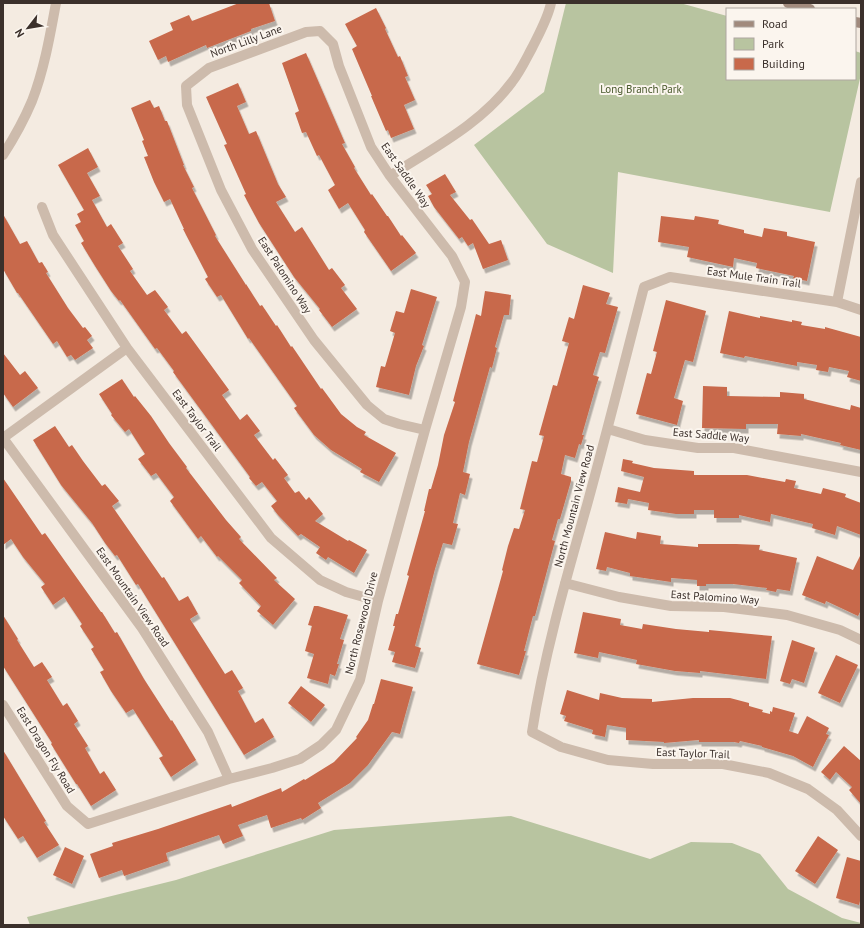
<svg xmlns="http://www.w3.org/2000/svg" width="864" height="928" font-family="'PT Sans',sans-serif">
<defs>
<filter id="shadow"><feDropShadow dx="2.5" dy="4.5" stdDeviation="0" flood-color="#0004"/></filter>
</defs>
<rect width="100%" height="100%" fill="#f4ebe1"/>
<!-- green -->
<path fill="#b8c4a0" d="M566,3H680L727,16V79H855V51L861,53V74L830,212L618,172L613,273L547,244L474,145L544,92Z
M511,816L650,859L691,842L732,843L760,854L788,889L842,918L861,923V925H30L27,917L176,880L334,830Z"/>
<!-- building -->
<path fill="#c8694b" filter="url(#shadow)" d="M239,3H269L275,21L251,29V31L207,48L206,45L168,62L166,56L158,60L149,41L173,30L170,23L189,15L192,21Z
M376,8L386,28L385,29L398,57L400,56L408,76L405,77L415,100L404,105L414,129L391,138L388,130L386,131L371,96H372L352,49L357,46L345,24Z
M306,53L345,143L342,144L355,167L354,168L371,195L372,194L387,216H388L401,236L402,235L416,253L391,271L364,232L365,230L348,203L339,209L328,190L335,185L319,155L317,156L306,132L302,133L295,113L299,111L282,63Z
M238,83L246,102L237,106L249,134L256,131L278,184L286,197L276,202L295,232L302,227L329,270L332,268L345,285L341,288L357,309L332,327L319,310L320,309L294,277L259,223L244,195L246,194L224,145L227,144L206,97Z
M150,100L154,108L159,106L165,121H167L184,165H183L194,187L192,188L216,235L215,236L246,285V284L260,306L262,305L276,326L277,325L291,347L292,346L321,389L322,388L341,414L357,427L366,432L364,435L396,453L379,482L360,472L362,469L331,450L314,435L294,408L297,406L249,338L248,339L221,295L217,297L205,279L208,277L183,229H184L170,199L164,202L154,182L144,157L148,156L142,141L144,140L131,108Z
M88,148L98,167L87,173L100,196L92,200L107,227L111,224L123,243L118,246L133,269L130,271L147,295L155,290L168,307L164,310L182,334L186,331L229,390L222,395L240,420L247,414L260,431L254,435L273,460L275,458L288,475L284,478L295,493L299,491L306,500L309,497L323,514L315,521L348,541L349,540L367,550L354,573L328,557L326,560L316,553L320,547L301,534L298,536L278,515L271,506L277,501L262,482L256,486L249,478L250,477L173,372L174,371L157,348L155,349L120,300L119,301L111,291L95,266L81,243L84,241L75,225L81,222L77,214L84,210L58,165Z
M445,174L456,192L450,195L470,220L472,219L489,244L501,240L508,260L483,269L473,243L468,246L462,237L459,239L434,207L428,196L432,194L426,185Z
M3,214L20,244L27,241L39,263L42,262L48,272L46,273L68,308L83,328L85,327L92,336L87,340L93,348L75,360L71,355L67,357L57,341L53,344L18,293H17L3,269Z
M661,216L694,220L695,216L719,220L718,224L744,230V233L762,237L764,228L787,232V236L815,242L807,281L793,278L794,276L756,268L757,263L734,258L733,267L687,257L689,247L658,242Z
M583,285L610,293L606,304L618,307L605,353L600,352L593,375L599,377L596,386L582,435H584L581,445L579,444L575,458L565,455L561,474L571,477V481L560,519H558L552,540L555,541L535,616H533L524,651H526L519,675L477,664L503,571L502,570L508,546L514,528L519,529L525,510L520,509L532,461L537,462L544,436L539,435L553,385L557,386L569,343L562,341L569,317L574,319Z
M411,289L437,297L422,345L424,346L416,366L409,395L376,387L381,366L385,367L395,333L390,331L396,311L404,313Z
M485,291L511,295L509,315H504L495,347L497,348L492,368L490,367L469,442L463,472L470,474L465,495L460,493L453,523L458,524L452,545L443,543L435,569L415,646L421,648L415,668L392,662L395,652L388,650L395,626H393L396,614H398L409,576L407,575L425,511H424L429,489H431L438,465L444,435L455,402L453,401L473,326L476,314L481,316Z
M666,300L706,311L693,362L685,360L674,398L683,401L677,425L636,414L647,373L651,374L657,352L653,351Z
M729,311L760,318V316L792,322V320L802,322L801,325L825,329V327L861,337V381L847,377L849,371L829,367L828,372L816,370L817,365L797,362V366L745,356L744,358L720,353Z
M3,353L20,375L25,371L38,388L13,407L3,393Z
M122,379L134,397L135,396L151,416L169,443L187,467L186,468L226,520L241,537L239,539L277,578L274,580L295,599L273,625L257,611L261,606L239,583L242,580L218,556L217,557L201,536L198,539L170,501L174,497L156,473L151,476L138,459L145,454L129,429L125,432L111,415L112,414L99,394Z
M703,386L727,387V396L780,397V392L804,394V399L850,410L851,405L861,408V450L840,445L841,443L801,434V436L777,434L778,424H746V429L702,428Z
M55,426L69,447L72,445L83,461L102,486L105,484L119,501L112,506L162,578L164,577L179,601L188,596L198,614L190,619L225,674L232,670L243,688L238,691L255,723L263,718L274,737L244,755L138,584L136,585L117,555L115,556L105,543L92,523L61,485L33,440Z
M623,459L633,461L632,463L654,468L694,471V475H747L785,482L786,479L796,481L794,488L821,494L823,488L846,494L845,497L861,503V535L837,526L835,535L812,528L813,524L771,514L770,522L739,515V518H714V510H694V514H676L648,510L649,503L628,499L627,504L615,502L618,487L640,492L644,477L621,471Z
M3,478L42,535L45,533L101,612H102L115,633L117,632L144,679L171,721L172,720L196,760L171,777L159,758L163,756L133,709L126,713L111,691L100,672L104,670L91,649L94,647L80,626L82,624L64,597L53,605L41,587L45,584L23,557L11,539L3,545Z
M605,532L636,539L637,532L661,536L660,544L698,547V544H736L760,545L759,550L797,558L790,591L777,589L776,592L766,590L767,588L733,584H706V586H697V580L671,578V582L630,576V573L607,567L606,571L596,569Z
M861,554V610L858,616L826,601L825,604L802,595L817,556L853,570Z
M314,606H318L348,615L340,639L344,640L337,664H339L335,676L330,674L328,684L307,678L314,654L305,651L312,626L308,625Z
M583,612L621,619L620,625L642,629L643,624L676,629L709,632V630L772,636L766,679L700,671V673L675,671L636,664L637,660L599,652L598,658L574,653Z
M3,615L18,639L17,640L34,667L42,662L52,677L47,680L63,706L67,703L78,721L74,724L88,746L85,748L100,774L104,771L116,790L91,806L77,784H76L51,744L52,743L3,666Z
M792,640L815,648L804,683L792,679L790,684L780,681Z
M836,655L858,665L840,703L818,693Z
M381,679L413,687L400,734L392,732L368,765L350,783L318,803L321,808L302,820L301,818L271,828L267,815L238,825L243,836L223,844L219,835L166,853L168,861L124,876L122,870L99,878L90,854L113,846L112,843L158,829L231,804L232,807L281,788L282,792L304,779L305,780L334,762L357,738L356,737L368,720L373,704H374Z
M301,686L325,705L311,722L288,703Z
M567,690L599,700L600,693L622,698L652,699V702L693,698H730L749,703V706L763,710L762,712L770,714V711L772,712L773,707L795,713L789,731L798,734L807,716L829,728L826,734L829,735L813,767L793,756L762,747V746L740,741L739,743L734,742H699V740L664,743V742L626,740V728L607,725L605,737L592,734L593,730L564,721L566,716L560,714Z
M844,746L861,761V804L849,790L852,787L836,772L830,780L821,772Z
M3,750L46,821L44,822L59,845L37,858L23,836L18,839L3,816Z
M818,836L838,850L815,884L795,871Z
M65,847L84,856L72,884L53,875Z
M847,857L861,861V897L859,905L836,898Z"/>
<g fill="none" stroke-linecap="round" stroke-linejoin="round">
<!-- street -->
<path stroke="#cdbbac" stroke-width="10" d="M3,155C14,138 24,120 32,101C44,70 50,36 56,3
M390,176C433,148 481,124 512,82C520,72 526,59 532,48C539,34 548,18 551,3
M42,207L53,235L127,348L271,538L320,580L346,592L378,601
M837,302L861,182
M861,310L837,302L670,277L644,287C625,360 607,432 587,505C566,579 544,655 532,732L561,747L608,760L653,764H723L769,773L808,789L837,810L861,836
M608,429L645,440L698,448H734L861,472
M3,438L142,628L208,732L229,779
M3,438L127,348
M565,583L619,597L671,606L724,607L787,615L840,630L861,640
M3,705L67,806L88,824L229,779L272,768L300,759L321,745L336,730L360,680L378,601L425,430L461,307L465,282L452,256L390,176L371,147L339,66L333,44L320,31L306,32L209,68L186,86L187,105L221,190L252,249L314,340L367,405L384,419L399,424L425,430"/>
<!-- secondary -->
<path stroke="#a18a7d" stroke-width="10" d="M788,3L810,9
M855,22L861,23"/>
</g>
<g text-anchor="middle" stroke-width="4" stroke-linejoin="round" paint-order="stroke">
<!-- street labels -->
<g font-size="11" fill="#3b302b" stroke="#fbf5ee">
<text transform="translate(246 41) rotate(-20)" y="4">North Lilly Lane</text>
<text transform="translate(406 175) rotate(55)" y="4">East Saddle Way</text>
<text transform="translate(285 275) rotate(57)" y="4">East Palomino Way</text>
<text transform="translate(754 277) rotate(8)" y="4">East Mule Train Trail</text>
<text transform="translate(197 420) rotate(53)" y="4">East Taylor Trail</text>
<text transform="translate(711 435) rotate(5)" y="4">East Saddle Way</text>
<text transform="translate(574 506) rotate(-75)" y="4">North Mountain View Road</text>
<text transform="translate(133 597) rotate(55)" y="4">East Mountain View Road</text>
<text transform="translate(715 597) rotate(4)" y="4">East Palomino Way</text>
<text transform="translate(361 623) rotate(-76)" y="4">North Rosewood Drive</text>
<text transform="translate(46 750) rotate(58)" y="4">East Dragon Fly Road</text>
<text transform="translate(693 753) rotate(2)" y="4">East Taylor Trail</text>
</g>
<!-- park labels -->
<g font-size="11" fill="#4a5a2e" stroke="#fbf5ee">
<text x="641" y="93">Long Branch Park</text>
</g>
</g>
<!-- border -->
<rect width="864" height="928" fill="none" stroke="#3b302b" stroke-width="8"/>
<!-- legend -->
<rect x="726" y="8" width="130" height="72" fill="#fbf5ee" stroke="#aea6a0"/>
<rect x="734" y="21" width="20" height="6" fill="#a18a7d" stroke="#aea6a0"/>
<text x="762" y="28" font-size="12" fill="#3b302b">Road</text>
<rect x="734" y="38" width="20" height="12" fill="#b8c4a0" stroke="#aea6a0"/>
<text x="762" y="48" font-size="12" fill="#3b302b">Park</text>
<rect x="734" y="58" width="20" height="12" fill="#c8694b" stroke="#aea6a0"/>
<text x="762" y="68" font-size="12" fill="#3b302b">Building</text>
<!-- north arrow -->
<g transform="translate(28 28) rotate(239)" stroke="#fbf5ee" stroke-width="3" paint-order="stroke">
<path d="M0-3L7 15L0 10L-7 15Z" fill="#3b302b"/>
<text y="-6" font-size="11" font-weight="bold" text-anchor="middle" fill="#3b302b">N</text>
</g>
</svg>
